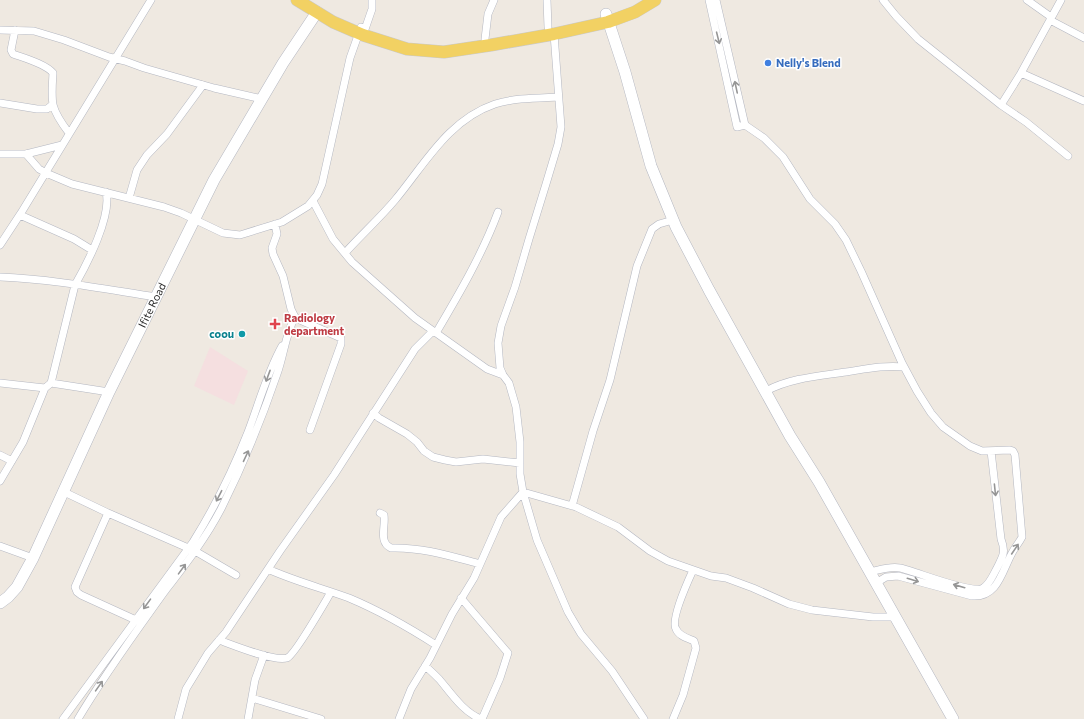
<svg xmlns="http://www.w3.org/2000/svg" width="1084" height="719" font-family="Commissioner,sans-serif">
<rect width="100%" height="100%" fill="#efe9e1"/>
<!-- medical -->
<path fill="#f5dfe0" d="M210,347L248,371L234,405L194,386Z"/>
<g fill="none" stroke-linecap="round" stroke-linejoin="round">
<defs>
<path id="street" d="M547,0L548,27
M709,0L737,127L745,125L764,138L783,157L810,199L835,224L846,240L861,271L902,363L917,391L931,413L943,427L970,446L982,451L1010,450L1013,451L1015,455L1022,537C1019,543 1015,547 1012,553C1002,571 998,598 972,596L898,576L886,577L876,583
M716,0L745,125
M883,0L896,16L918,39L1001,105L1026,122L1068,156
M1027,0L1051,17
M1050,20L1084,38
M0,30L34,31L64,40L109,57L125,61L144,68L214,88L262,99
M15,30L11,50L13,54C24,58 46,64 53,73C51,103 50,108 69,133
M554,34L561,127L558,144L546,184L529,239L515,287L501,326L498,343L500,368L503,375L509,383L516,407L520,442V474L523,492L537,540L568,612L581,634L612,671L644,719
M363,35L372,9V0
M485,39L488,14L494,0
M1021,73L1084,101
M0,103L37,109H47L52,105
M1001,105L1021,73L1061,0
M0,154H26L62,145
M26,154L39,169L46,173L72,184L164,207L181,213L223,233L240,235L282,222L308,206L317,195L322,184L350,58L361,27
M129,198L137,170L147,155L167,134L203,85
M313,201L333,239L352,262L415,318L487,369L503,375
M20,215L74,239L92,250
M275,224L277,234L272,248L273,254L283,276L291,309L295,317L300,320L341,338V344L310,430
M0,245L21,213L151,0
M345,253C361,235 380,218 395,200C425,164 448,120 495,104C514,98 537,98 558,97
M0,277C52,279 104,289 156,297
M436,333C459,294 482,255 498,212
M0,383L45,388L51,383L109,392
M51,383L75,285C87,264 112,216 106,192
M766,391C790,378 819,376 846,372C866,369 884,365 904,367
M373,413L379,418L407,434L417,442L424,451L433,457L445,460L456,462L483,459L520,463
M0,455L12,461
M0,481L23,442L45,388
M62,491L108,513L195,551L236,575
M572,506L593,431L610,380L637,266L652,229L659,224L673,220
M108,513L75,587L77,592L81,595L138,621
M380,513L384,515C386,526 378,542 391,548C422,547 450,556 480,564
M0,546L33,558
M268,569C294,581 322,588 349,598C380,611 408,627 436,645
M870,572C880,570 889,566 900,568C915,571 973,595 983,588C990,584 993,575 997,568C1003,556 1006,552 1001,539L991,451
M461,598L508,653L500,678L482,719
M219,640C233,645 274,662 287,658C295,655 325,602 331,592
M425,666C430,670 435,675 439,679C451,693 463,712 481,719
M252,698L321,719
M63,719L193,542C215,507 233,470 248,432C259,403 267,373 282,346
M78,719C104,675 135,633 165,591C185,565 206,538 221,509C243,465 261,421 277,374C284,355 285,335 295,317
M178,719L186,689L208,653L226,632L280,551L334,475L415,349L433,331
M248,719L255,680L264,655
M399,719L411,689L430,658L452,614L474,578L501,517L523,492L576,507L618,527L650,551L668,561L711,576L726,578L753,588L789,604L812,610L873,617H896
M673,719L683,695L696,648L694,641C687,638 679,636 676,629C670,620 688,581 693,570"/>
<g id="secondary">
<path d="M606,14L625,72L651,166L676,227L709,290L790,436L819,482L953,719"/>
<path id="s1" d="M0,603L8,597L17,587L33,558L109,392L214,180L283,63L317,12"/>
</g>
<path id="primary" d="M297,0L333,22L363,35L407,49L444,52L491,45L554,34L608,22L635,12L655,0"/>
</defs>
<!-- street casing -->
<use href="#street" stroke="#b4b7c1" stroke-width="8"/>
<!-- secondary casing -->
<use href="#secondary" stroke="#b4b7c1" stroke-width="12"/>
<!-- primary casing -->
<use href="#primary" stroke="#c9c9c9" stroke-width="13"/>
<!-- street -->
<use href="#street" stroke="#fff" stroke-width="7"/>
<!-- secondary -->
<use href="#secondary" stroke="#fff" stroke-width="11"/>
<!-- primary -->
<use href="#primary" stroke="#f2d163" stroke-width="12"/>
</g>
<!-- one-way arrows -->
<defs><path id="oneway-shaft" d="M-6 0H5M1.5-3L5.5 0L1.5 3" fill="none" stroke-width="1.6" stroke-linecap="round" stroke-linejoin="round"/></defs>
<g stroke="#969696">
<use href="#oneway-shaft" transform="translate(718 38) rotate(76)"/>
<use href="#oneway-shaft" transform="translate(736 87) rotate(-102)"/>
<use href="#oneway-shaft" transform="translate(268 376) rotate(110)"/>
<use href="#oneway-shaft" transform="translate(246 456) rotate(-65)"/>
<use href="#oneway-shaft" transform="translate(995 490) rotate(84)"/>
<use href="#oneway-shaft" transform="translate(219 496) rotate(117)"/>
<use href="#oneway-shaft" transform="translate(1015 549) rotate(-56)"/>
<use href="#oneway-shaft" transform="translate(182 569) rotate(-54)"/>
<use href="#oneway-shaft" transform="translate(913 580) rotate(17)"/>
<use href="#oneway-shaft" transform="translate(959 586) rotate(-164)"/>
<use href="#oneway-shaft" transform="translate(147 604) rotate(126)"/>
<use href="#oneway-shaft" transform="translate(99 686) rotate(-55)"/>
</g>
<!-- markers -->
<circle fill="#3f7fe0" stroke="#fff" stroke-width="1.5" cx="768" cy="63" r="4"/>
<path fill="#e0444e" stroke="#fff" stroke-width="1.5" d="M273 318h4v4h4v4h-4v4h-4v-4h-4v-4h4z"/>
<circle fill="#0f9aa8" stroke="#fff" stroke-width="1.5" cx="242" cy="334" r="4"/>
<g text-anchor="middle" stroke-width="3" stroke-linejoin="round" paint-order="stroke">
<!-- shop labels -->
<g font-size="11" font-weight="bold" fill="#366cbe" stroke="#fff" text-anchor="start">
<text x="776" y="67">Nelly's Blend</text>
</g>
<!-- street labels -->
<g font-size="11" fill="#2e2e2e" stroke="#fff">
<text dy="4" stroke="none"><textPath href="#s1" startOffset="336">Ifite Road</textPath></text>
</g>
<!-- health labels -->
<g font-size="11" font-weight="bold" fill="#be3a42" stroke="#fff" text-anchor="start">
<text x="284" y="322">Radiology<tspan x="284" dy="13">department</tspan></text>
</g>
<!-- culture labels -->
<g font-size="11" font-weight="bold" fill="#0d838f" stroke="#fff" text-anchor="end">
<text x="234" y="338">coou</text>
</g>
</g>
</svg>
